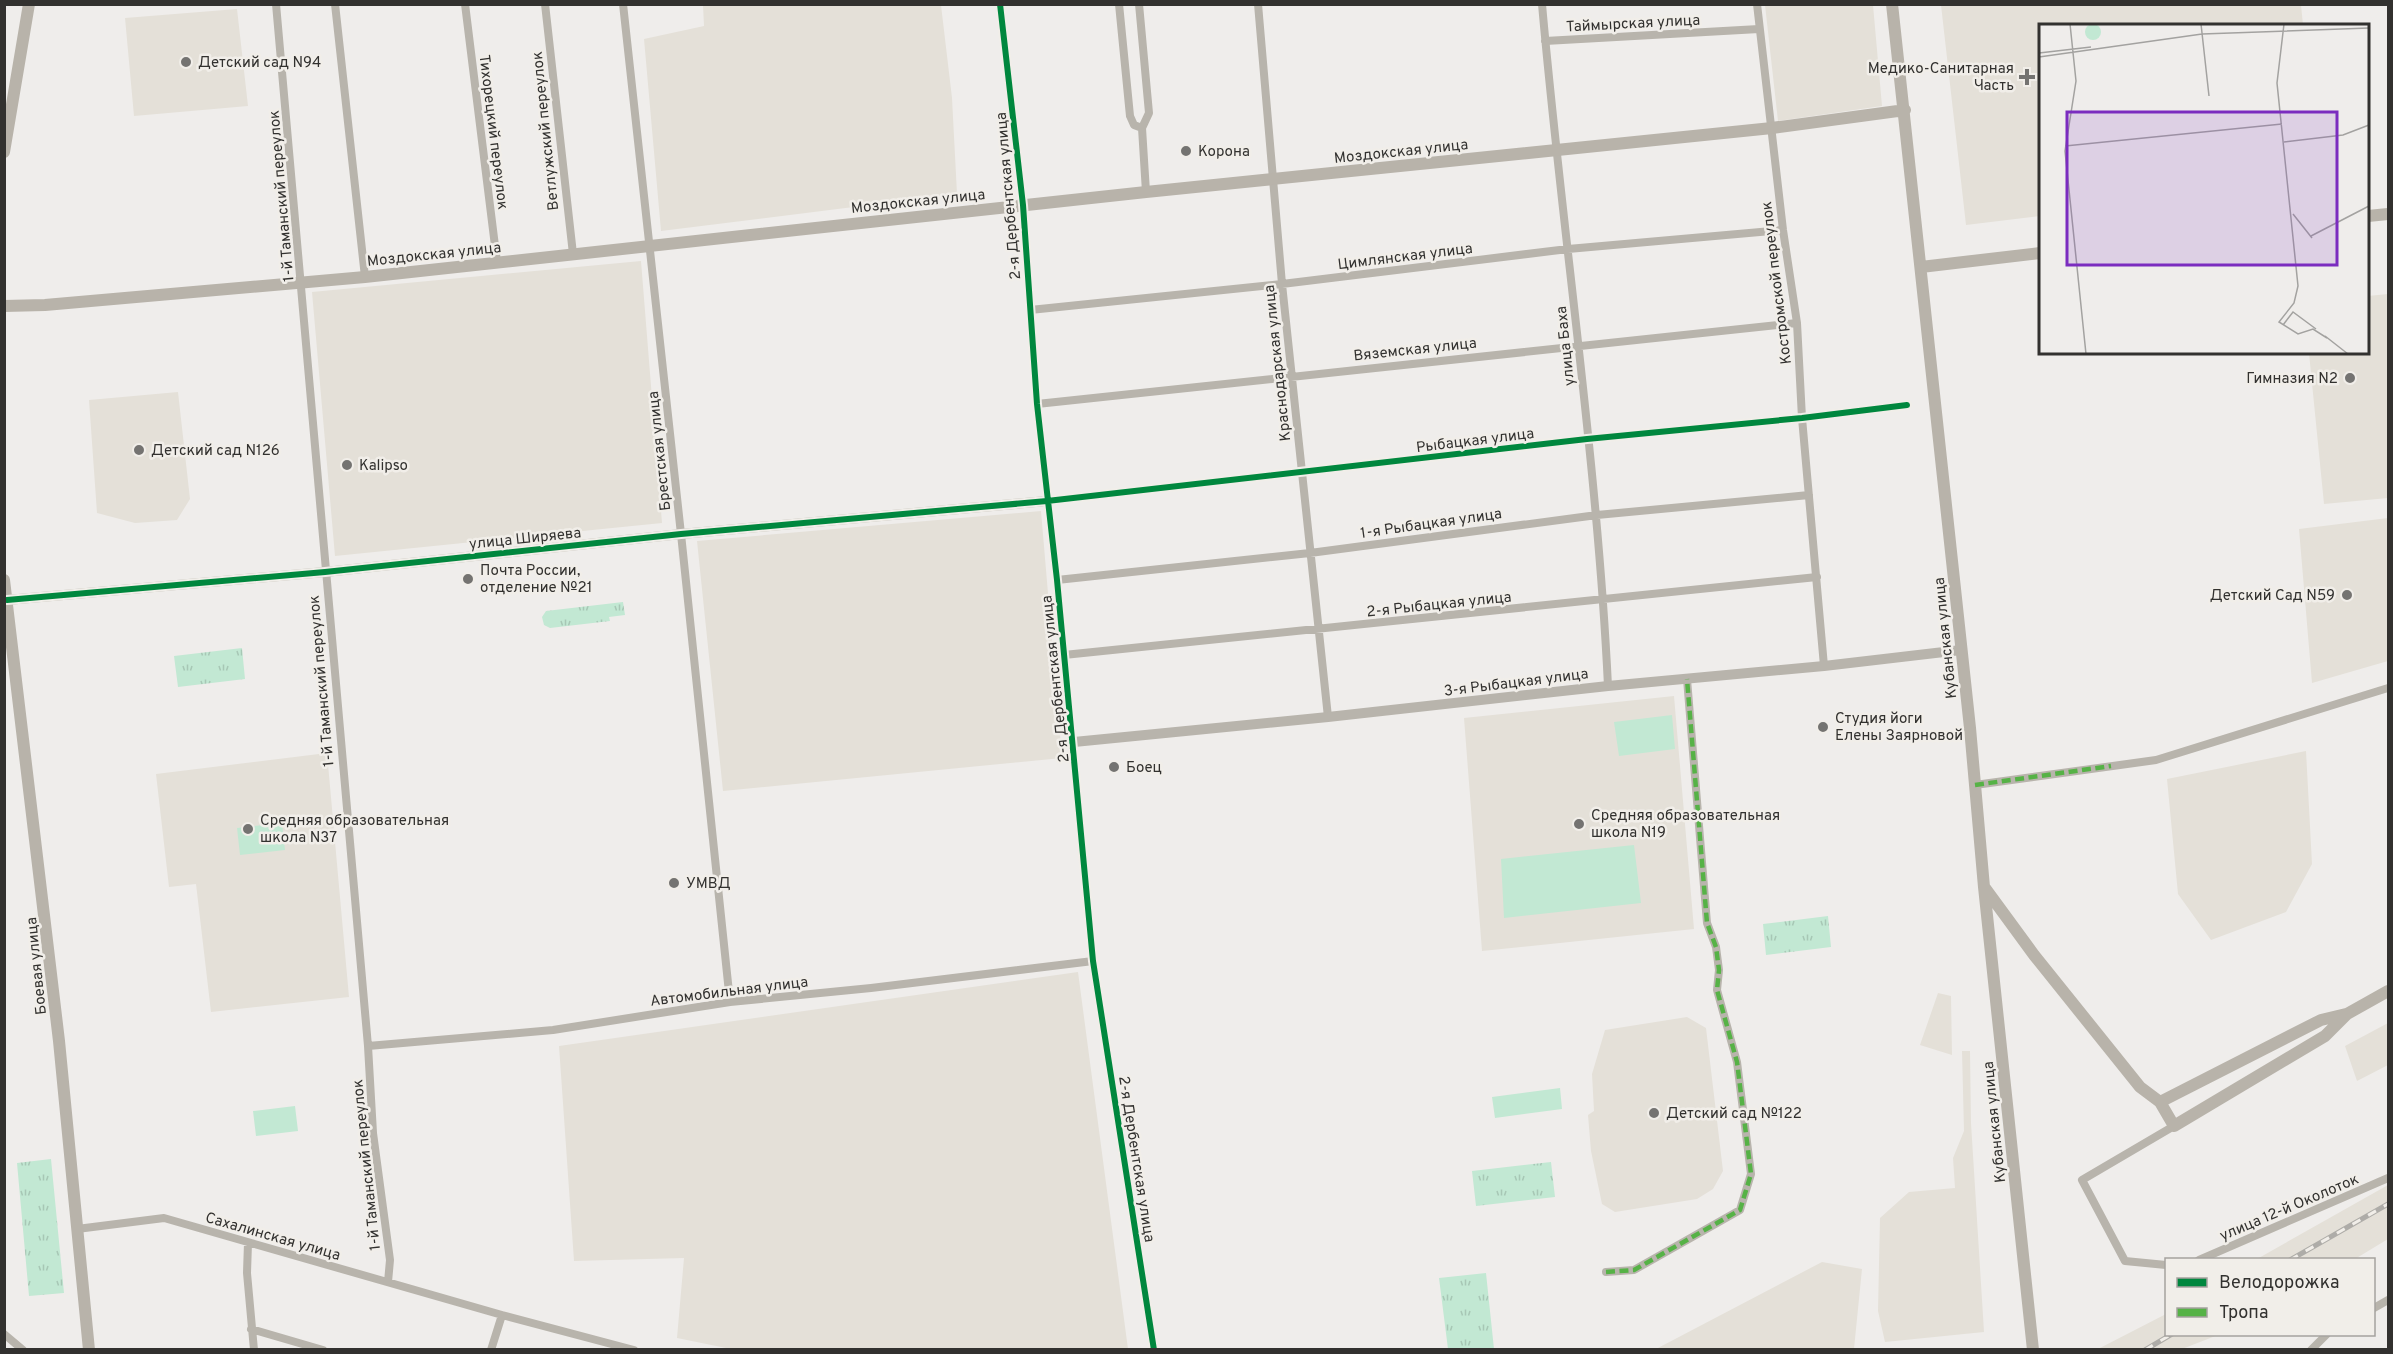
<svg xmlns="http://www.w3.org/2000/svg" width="2393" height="1354" font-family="Overpass,sans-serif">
<defs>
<pattern id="park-tufts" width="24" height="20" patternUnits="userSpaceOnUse" patternTransform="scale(1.5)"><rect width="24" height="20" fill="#c2e8d3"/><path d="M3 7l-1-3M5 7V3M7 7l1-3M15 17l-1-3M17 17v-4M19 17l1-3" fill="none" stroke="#a7c7b5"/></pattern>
</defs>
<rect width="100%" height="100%" fill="#efedeb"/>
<!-- built -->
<path fill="#e4e0d8" d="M703,5H941L952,98L957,194L661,231L644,39L704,26Z
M1765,5H1873L1882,106L1778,121Z
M1941,5H2301L2303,25L2040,26V216L1966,225Z
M237,9L248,106L134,116L125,18Z
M641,261L662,523L335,556L312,292Z
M2388,294V498L2324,504L2309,353L2368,352V296Z
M178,392L190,499L177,520L135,523L97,513L89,400Z
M1041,511L1062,758L723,791L697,541Z
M2388,518V661L2312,683L2299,529Z
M1674,696L1694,929L1482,951L1464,718Z
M2306,751L2312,864L2286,912L2211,940L2178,894L2167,779Z
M327,753L349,997L211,1012L196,884L169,887L156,774Z
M1078,972L1128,1349H731L677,1338L684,1258L574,1261L559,1046Z
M1938,993L1951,996L1952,1055L1920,1045Z
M1687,1017L1706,1028L1723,1171L1713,1189L1697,1199L1615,1212L1602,1204L1591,1151L1588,1115L1594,1111L1592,1074L1605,1030Z
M2388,1023V1065L2357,1081L2345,1046Z
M1962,1051H1970L1971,1123L1984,1332L1885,1342L1878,1311L1880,1218L1909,1192L1955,1188L1953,1158L1964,1131Z
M2388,1185V1239L2355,1259H2257Z
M1822,1262L1862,1269L1854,1349H1656Z
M2166,1314V1334L2218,1335L2182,1349H2098Z"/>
<!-- green -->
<path fill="#c2e8d3" d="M1672,715L1675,749L1619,756L1614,722Z
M282,823L285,850L240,855L237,828Z
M1634,845L1641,903L1504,918L1501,859Z
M1560,1088L1562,1109L1495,1118L1492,1097Z
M295,1106L298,1131L256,1136L253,1111Z"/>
<!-- park -->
<path fill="url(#park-tufts)" d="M623,602L625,615L609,617L610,621L550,628L544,625L542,617L546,611Z
M242,648L245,679L178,687L174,656Z
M1828,916L1831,947L1766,955L1763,924Z
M51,1159L64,1293L29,1296L17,1163Z
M1551,1162L1555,1197L1476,1206L1472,1171Z
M1486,1273L1494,1349H1448L1439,1278Z"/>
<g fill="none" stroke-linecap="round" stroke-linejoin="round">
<!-- minor -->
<path stroke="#b8b4ac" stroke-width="8" d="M276,4L368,1046L373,1133L390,1260L388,1282
M335,4L365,277
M465,4L497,262
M545,4L573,254
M623,4L681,534L730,1002
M1000,4L1023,205L1037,404L1057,580L1093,961L1154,1350
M1119,4L1130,116L1134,125L1142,128L1146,192
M1139,4L1149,113L1142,128
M1258,4L1282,284L1328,717
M1542,4C1562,232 1597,458 1608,686
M1757,4L1783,230L1797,323L1802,418L1824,666
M1545,41L1759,29
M1030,310L1282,284L1568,249L1783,230
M1037,404L1797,323
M1047,501L1587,439L1802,418L1907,405
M1057,580L1310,553L1597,515L1809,495
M1064,655L1817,577
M1975,785L2156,760L2388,688
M368,1046L553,1030L730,1002L871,988L1093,961
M77,1229L164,1218L502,1315L634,1350
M248,1243L247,1273L254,1350
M2199,1260L2388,1178
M2166,1265L2125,1261L2082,1180L2174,1126
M1606,1272L1634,1270L1740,1210L1751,1174L1737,1062L1717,990L1719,970L1716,947L1707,923L1687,679
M2374,1308L2388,1300
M251,1329L323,1350
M4,1334L23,1350
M491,1350L502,1315
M2311,1350L2327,1334"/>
<!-- tertiary -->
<path stroke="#b8b4ac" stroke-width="10" d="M7,600L325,572L681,534L1047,501
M1074,742L1328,717L1608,686L1824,666L1961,650"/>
<!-- secondary -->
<path stroke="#b8b3aa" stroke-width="12" d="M1892,4L1970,728L1984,887L2033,1350
M4,152L29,4
M2368,216L2388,214
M1921,267L2040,253
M4,306L45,305L365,277L1146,192L1772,128L1905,110
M4,580L59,1041L89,1350
M1985,888L2034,955L2140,1087L2160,1102L2174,1126L2325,1036L2347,1014L2388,991
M2160,1102L2321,1020L2346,1014"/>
<defs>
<path id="rail" d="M2290,1260L2388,1204
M2145,1350L2172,1334"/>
</defs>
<!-- rail casing -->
<use href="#rail" stroke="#aeaca8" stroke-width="5"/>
<!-- rail -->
<use href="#rail" stroke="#f1eee9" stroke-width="3" stroke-dasharray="9" stroke-linecap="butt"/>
<!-- quiet -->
<path stroke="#56b246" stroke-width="4.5" stroke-dasharray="9 4.5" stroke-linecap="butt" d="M1975,785L2111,766
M1606,1272L1634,1270L1740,1210L1751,1174L1737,1062L1717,990L1719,970L1716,947L1707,923L1687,679"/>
<defs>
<path id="cycleway" d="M1000,4L1023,205L1037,404L1057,580L1093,961L1154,1350
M7,600L325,572L681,534L1047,501L1587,439L1802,418L1907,405"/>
</defs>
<!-- cycleway casing -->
<use href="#cycleway" stroke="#f1eee9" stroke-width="10"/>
<!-- cycleway -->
<use href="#cycleway" stroke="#00873e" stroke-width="6"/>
</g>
<!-- markers -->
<g fill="#747371" stroke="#f1eee9" stroke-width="2">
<circle cx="186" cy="62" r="6"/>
<path d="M2024 68h6v6h6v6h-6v6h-6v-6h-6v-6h6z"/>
<circle cx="1186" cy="151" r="6"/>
<circle cx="2350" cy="378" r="6"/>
<circle cx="139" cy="450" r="6"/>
<circle cx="347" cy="465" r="6"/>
<circle cx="468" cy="579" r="6"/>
<circle cx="2347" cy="595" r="6"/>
<circle cx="1823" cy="727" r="6"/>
<circle cx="1114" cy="767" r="6"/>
<circle cx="1579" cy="824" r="6"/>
<circle cx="248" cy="829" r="6"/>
<circle cx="674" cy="883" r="6"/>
<circle cx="1654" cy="1113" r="6"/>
</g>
<g text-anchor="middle" stroke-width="5" stroke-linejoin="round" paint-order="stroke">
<!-- street labels -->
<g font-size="15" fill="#32312f" stroke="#f1eee9">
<text transform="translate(1633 23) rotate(-3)" y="5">Таймырская улица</text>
<text transform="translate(545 131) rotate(-96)" y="5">Ветлужский переулок</text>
<text transform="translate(494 132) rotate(83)" y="5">Тихорецкий переулок</text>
<text transform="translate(1401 151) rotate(-6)" y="5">Моздокская улица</text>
<text transform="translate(281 196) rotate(-95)" y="5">1-й Таманский переулок</text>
<text transform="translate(1008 196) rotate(-95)" y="5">2-я Дербентская улица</text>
<text transform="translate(918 201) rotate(-6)" y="5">Моздокская улица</text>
<text transform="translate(434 254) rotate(-6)" y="5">Моздокская улица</text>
<text transform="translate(1405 256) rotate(-7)" y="5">Цимлянская улица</text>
<text transform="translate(1776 283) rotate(-97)" y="5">Костромской переулок</text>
<text transform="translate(1565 346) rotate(-96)" y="5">улица Баха</text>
<text transform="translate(1415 349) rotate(-6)" y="5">Вяземская улица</text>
<text transform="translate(1277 363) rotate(-96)" y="5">Краснодарская улица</text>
<text transform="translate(1475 440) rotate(-7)" y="5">Рыбацкая улица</text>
<text transform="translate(659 451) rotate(-96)" y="5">Брестская улица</text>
<text transform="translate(1431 523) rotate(-8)" y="5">1-я Рыбацкая улица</text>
<text transform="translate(525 538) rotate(-6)" y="5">улица Ширяева</text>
<text transform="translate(1439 604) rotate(-6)" y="5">2-я Рыбацкая улица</text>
<text transform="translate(1945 638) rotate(-96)" y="5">Кубанская улица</text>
<text transform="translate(1055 679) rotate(-96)" y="5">2-я Дербентская улица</text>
<text transform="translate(321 681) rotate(-95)" y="5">1-й Таманский переулок</text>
<text transform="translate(1516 682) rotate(-7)" y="5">3-я Рыбацкая улица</text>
<text transform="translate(36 966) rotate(-96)" y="5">Боевая улица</text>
<text transform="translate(729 991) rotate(-7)" y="5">Автомобильная улица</text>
<text transform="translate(1994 1122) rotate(-96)" y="5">Кубанская улица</text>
<text transform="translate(1137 1159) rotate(81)" y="5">2-я Дербентская улица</text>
<text transform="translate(366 1165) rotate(-96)" y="5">1-й Таманский переулок</text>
<text transform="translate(2289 1207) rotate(-23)" y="5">улица 12-й Околоток</text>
<text transform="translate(273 1236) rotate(16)" y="5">Сахалинская улица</text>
</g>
<!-- poi labels -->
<g font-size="15" fill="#32312f" stroke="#f1eee9" text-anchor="start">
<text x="198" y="67">Детский сад N94</text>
<text x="2014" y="73" text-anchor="end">Медико-Санитарная<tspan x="2014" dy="17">Часть</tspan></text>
<text x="1198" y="156">Корона</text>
<text x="2338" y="383" text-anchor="end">Гимназия N2</text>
<text x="151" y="455">Детский сад N126</text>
<text x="359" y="470">Kalipso</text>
<text x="480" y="575">Почта России,<tspan x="480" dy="17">отделение №21</tspan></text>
<text x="2335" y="600" text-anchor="end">Детский Сад N59</text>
<text x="1835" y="723">Студия йоги<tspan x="1835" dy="17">Елены Заярновой</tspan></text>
<text x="1126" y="772">Боец</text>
<text x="1591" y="820">Средняя образовательная<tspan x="1591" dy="17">школа N19</tspan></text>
<text x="260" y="825">Средняя образовательная<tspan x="260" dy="17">школа N37</tspan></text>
<text x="686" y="888">УМВД</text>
<text x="1666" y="1118">Детский сад №122</text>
</g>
</g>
<!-- overview -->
<g transform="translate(2039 24)">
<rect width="330" height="330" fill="#efedeb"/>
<path d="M46 8a8 8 0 1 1 16 0a8 8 0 1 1-16 0Z" fill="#c2e8d3"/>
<path fill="none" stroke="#a3a2a0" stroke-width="1.5" d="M31,0L37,57L26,127L47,330M162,0L170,72M245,0L238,59L259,262L255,279L240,298L259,310L274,305L288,314M0,29L52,23M0,33L163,10L330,4M245,118L304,111L330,101M26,122L243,100M254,190L273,214M272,212L330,182M244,301L254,288L277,305M286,312L309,330"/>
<path fill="#7b2cbf" fill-opacity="0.15" stroke="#7b2cbf" stroke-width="3" d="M28,88H298V241H28Z"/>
<rect width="330" height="330" fill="none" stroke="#32312f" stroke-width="3"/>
</g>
<!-- border -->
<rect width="2393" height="1354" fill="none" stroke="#32312f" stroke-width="12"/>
<!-- legend -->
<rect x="2165" y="1258" width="210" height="78" fill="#f1eee9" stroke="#a5a29f" stroke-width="1.5"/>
<rect x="2177" y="1278" width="30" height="9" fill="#00873e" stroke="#a5a29f" stroke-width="1.5"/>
<text x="2219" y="1288" font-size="18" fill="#32312f">Велодорожка</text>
<rect x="2177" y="1308" width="30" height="9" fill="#56b246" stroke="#a5a29f" stroke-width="1.5"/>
<text x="2219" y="1318" font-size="18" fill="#32312f">Тропа</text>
</svg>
